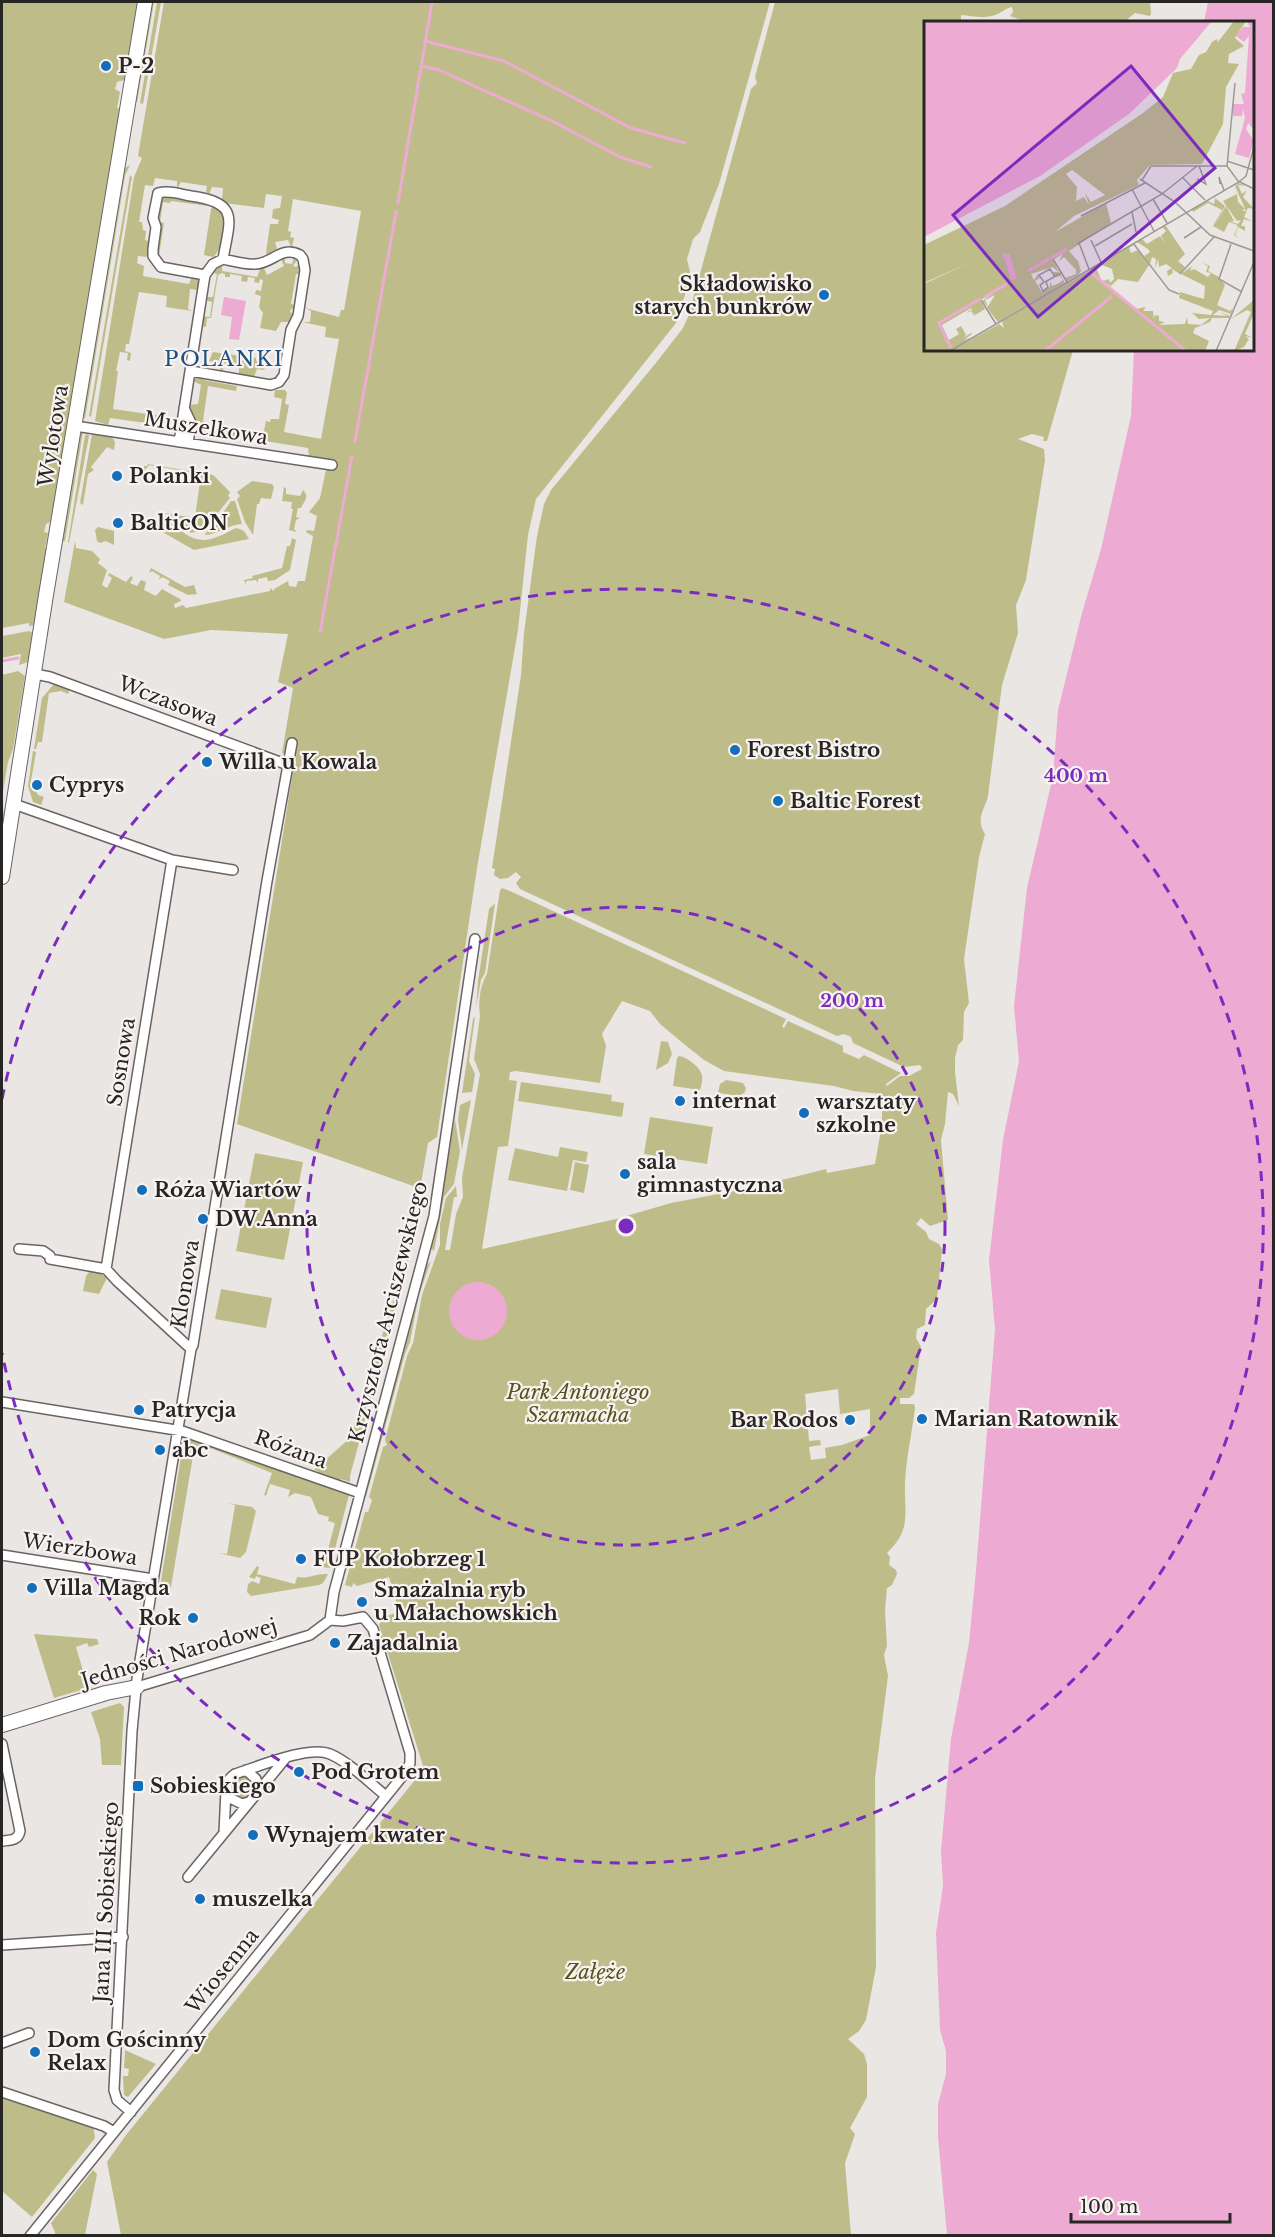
<svg xmlns="http://www.w3.org/2000/svg" width="1275" height="2237" font-family="'Libre Baskerville',serif">
<rect width="100%" height="100%" fill="#eae6e3"/>
<!-- green -->
<path fill="#bebd8a" fill-rule="evenodd" d="M2,2H140L128,75L124,80L117,82L115,89L120,92L117,108L122,109L54,520L46,524L44,532L48,533L45,548L49,549L36,625L29,626V623L2,628Z
M150,2H154L137,102L133,101Z
M157,2H161L143,104L140,103Z
M164,2H770L719,184L700,232L693,239L687,259L691,276L676,323L536,499L528,535L518,630L477,868L437,1137L428,1143L417,1206L414,1204L419,1188L237,1124L295,758L282,753L293,688L278,682L288,634L211,630L164,639L64,602L75,541L76,548L92,551L100,559L98,563L107,570L102,585L107,588L112,578L108,575L109,573L126,582L131,576L133,578L130,583L137,586L141,580L146,582L144,590L156,596L162,589L180,599L181,601L174,604L175,608L183,605L186,608L270,591V588L274,591V589L288,581L289,586L296,587L298,581H305L313,536L306,532L307,530L314,531L317,516L309,512L320,498L328,460L309,457L308,448L197,430L193,431L194,418L189,405L198,404L201,385L193,381L197,377H201L204,380L237,386L236,391L208,386L203,421L206,422L205,427L263,436L266,421L270,422L271,419H279L282,399L274,397L275,390H285L287,393L285,404L289,405L284,432L321,439L339,339L325,337L326,327L302,322H310L311,311L305,308L339,317L341,310H344L361,211L293,199L288,231L291,232L290,237L294,238L292,247H291L288,240L275,242L277,249L268,255L266,253L270,224H278L279,220L272,218L273,209L280,208L282,196L266,194L264,208L224,203L222,200L223,188L212,187L209,194L206,191L207,186L181,182L177,189V181L155,178L153,186L145,185L139,222H142L143,230L146,231L145,240L149,241V254L146,257L138,256L137,263L144,266L143,276L189,284L192,276L198,280V290L190,289L188,309L192,311L166,307L167,296L139,292L129,344H126L125,351L131,353L130,361L127,360L128,353L120,352L116,371H118L113,409L162,416L160,425L110,418L108,425L95,421L134,177L142,158L138,156L140,144Z
M775,2H1150L1151,13L1150,16L1135,13L1124,22C1091,22 1039,28 1010,16L1013,12L1012,7C1005,8 1002,13 995,15C984,19 972,16 961,15V22H926V350H1073L1047,441H1043L1044,437L1032,434L1018,439L1044,449L1045,460L1026,580L1016,605L1018,633L1002,685L988,796C985,809 975,819 985,834L979,857L964,959L969,1003L964,1012L963,1040L958,1045L955,1058V1072L959,1106L953,1094L948,1092L945,1124L941,1140L948,1220L930,1226L921,1218L916,1224L926,1232L929,1239L939,1244L942,1249L937,1299L926,1309L925,1325L917,1329L916,1338L921,1347L914,1394L909,1398H900V1404H914L915,1408C912,1433 906,1458 905,1483C904,1514 912,1529 887,1553L890,1557L889,1565L896,1570L897,1574L892,1585L887,1588L885,1610L887,1646L884,1655L888,1676L875,1778L876,1967L866,2020L859,2031L848,2039L864,2054L867,2064V2097L850,2128L855,2134L845,2163L851,2235H121L107,2162L126,2135L424,1769L379,1625L383,1617L399,1612L389,1577L357,1586L353,1583L352,1587L345,1585L365,1512H368L372,1500L369,1497L383,1447L387,1445L385,1440L407,1356L413,1343L422,1295L440,1245V1224L446,1198L456,1186L457,1197H454L445,1250H450L456,1214L463,1197L462,1178L480,1074L474,1059L480,1016C478,1003 480,985 487,974L500,890L502,888L510,891L786,1019L782,1027L784,1028L788,1021L843,1046V1052L859,1059L864,1055L901,1073L886,1084L887,1086L900,1076H909L922,1069L920,1065L904,1067L853,1043L851,1037L844,1034L837,1036L520,889L516,883L521,877L516,872L508,878L500,879L494,875L495,869L492,868L521,675L524,633L537,536L544,504L551,490L655,364L683,328L688,317L751,89L757,83L755,77ZM622,1001L650,1011L660,1024L684,1044L704,1060L724,1071L834,1086L853,1091L882,1094V1124L875,1164L827,1173L826,1169L750,1188L671,1203L616,1219L482,1249L498,1147L508,1146L517,1081L509,1080L510,1072L516,1071L600,1083L606,1046L602,1034ZM838,1389L840,1414L870,1409V1435L842,1445L825,1448L826,1458L811,1460L809,1447L821,1445L820,1440L809,1441L805,1394Z
M130,165L125,176L85,419L83,416L123,169Z
M130,175L132,177L91,417L89,416Z
M165,196L205,202L208,206L171,201L170,203L163,202L160,222L164,223L159,256L157,220L161,199Z
M214,205C218,209 222,212 224,217C227,226 221,252 213,257L204,255L211,209Z
M285,256V263L292,264L294,257L298,260L293,265L295,267L300,265V274H296L291,304L295,305L294,309H291L290,312L294,314L289,322H281L276,331L260,328L263,313L259,307L261,296L255,294L256,290L261,291L263,280L260,279L259,283L254,282L255,278L248,277L247,282L241,281L242,276L230,274V277H225V274L222,273L218,275L211,318H207L206,327L201,326L202,316L210,317L212,302L205,300L206,297H213L217,274L210,272L222,263V271L257,277L261,267L264,268L267,275L284,266L281,259Z
M213,352L255,358L256,357V361L266,362L264,370L257,369L254,377L239,374V366L224,364L223,370L220,371V363L209,361Z
M83,432L65,541L60,542L79,435Z
M88,434L89,436L69,543L68,542L85,435Z
M92,434L112,437L115,442L114,450L107,447L91,467L94,470L88,474L83,505L80,503Z
M148,464L213,475L230,492L228,496L230,498L205,529L191,533L165,513L195,518L201,474L149,465L143,472L144,466H147Z
M252,481L272,484L274,487L271,499L261,498L259,504H257L253,535L245,522L237,499L240,496L237,492Z
M284,487L286,488V494L300,496L303,490C310,497 304,501 301,508H298L296,517L300,518L296,520L294,529L297,532L289,530L293,509H291L292,502L282,501Z
M231,501H235L242,524C229,524 218,535 204,535L216,523Z
M159,519L168,520C183,533 197,547 219,536C226,534 230,530 237,528L244,531L249,539L194,550L159,530L157,532L150,528Z
M98,527L114,531V545L106,541L100,543L97,541L95,530Z
M292,538L296,540L290,570L275,580L268,581L267,577L258,579V583L256,580L246,581V585L244,580L253,578L252,576L282,568L287,546H290Z
M151,568L185,587L194,585L197,594L188,595L168,585L170,581L162,577L159,580L160,576L152,571L149,573Z
M29,631L33,633L31,661L19,665L21,654L2,658V636Z
M18,671L25,676L13,749L8,762L2,797L4,815L2,827V675Z
M55,683L70,689L68,694L61,691L49,693L42,742H38L36,749H34L42,698Z
M33,751L36,752L31,781L38,795L44,797L41,805L33,802L28,786Z
M495,903L485,973L481,980L476,1008L478,981L489,909Z
M475,1017L469,1061L475,1074L472,1092L462,1093L473,1019Z
M661,1041L668,1042L672,1054L668,1063L656,1070Z
M679,1056C687,1057 700,1067 702,1075C703,1080 701,1086 700,1090L673,1086L677,1058Z
M726,1080L743,1083L746,1088L745,1092L740,1096L718,1093L720,1084Z
M521,1082L612,1095L611,1101L624,1103L622,1117L518,1101Z
M471,1100L462,1150L458,1120L460,1105Z
M457,1107L455,1119L460,1151L454,1184L444,1197L434,1251L431,1248Z
M650,1117L713,1127L707,1164L644,1154Z
M560,1147L588,1152L586,1162L573,1160L567,1191L508,1180L515,1148L558,1157Z
M255,1153L303,1162L284,1260L236,1251Z
M575,1162L589,1165L584,1193L570,1190Z
M406,1259L408,1260L379,1366L372,1368Z
M431,1261L419,1295L410,1342L405,1354L366,1497L365,1496L427,1265Z
M89,1272H99L107,1278L99,1294L83,1291L86,1276Z
M221,1289L272,1298L266,1328L215,1319Z
M370,1373L376,1379L350,1476V1482L341,1479L339,1483L317,1475L318,1471L314,1470L350,1438Z
M187,1436L213,1444L212,1449L206,1447L193,1456L171,1587L169,1589L160,1587L184,1438Z
M215,1445L349,1495L330,1568L320,1567L317,1564L318,1559L325,1561L335,1523L328,1521L329,1517L318,1514L311,1497L295,1493L288,1497L290,1490L270,1484L266,1496L264,1495L272,1473L213,1449Z
M227,1503L252,1507L256,1511L246,1552L240,1558L218,1553L227,1554L235,1505Z
M257,1566L259,1567L257,1574L295,1584L297,1577C308,1579 317,1573 328,1574L323,1583L319,1585L251,1596L247,1592L248,1584L252,1581L259,1584L261,1578L256,1576L255,1579L249,1577Z
M34,1634L97,1639L99,1644L89,1647L87,1643L76,1647L88,1688L54,1698Z
M120,1703L124,1707L121,1765H102L100,1739L91,1712Z
M231 1787a11 11 0 1 1 22 0a11 11 0 1 1-22 0Z
M125,2050L156,2064L128,2097L124,2095L123,2076H128L129,2069L124,2068Z
M2,2095L93,2125L95,2138L32,2217L2,2191Z
M93,2170L97,2174L85,2235H56L51,2223Z"/>
<!-- water -->
<path fill="#edaad2" d="M1208,2H1274L1273,2235H947L938,2137V2104L946,2074V2051L940,2030L936,1933L943,1886L941,1851L951,1739L969,1643L976,1571L995,1329L989,1260L1003,1140L1019,1061L1014,1006L1027,888L1053,776L1058,710L1082,613L1101,549L1131,416L1134,350H1252V22H1204Z
M224,297L246,301L239,340L229,339L232,317L221,315Z
M449 1311a29 29 0 1 1 58 0a29 29 0 1 1-58 0Z"/>
<g fill="none" stroke-linecap="round" stroke-linejoin="round">
<!-- stream -->
<path stroke="#edaad2" stroke-width="3" d="M425,41L504,61L631,128L685,143
M421,66L439,70L554,122L620,157L651,167
M398,203L432,2
M355,441L396,212
M320,632L352,456
M2,661L18,658"/>
<defs>
<path id="street" d="M191,371L271,385L279,382L284,375L291,330L298,316L305,270L303,259L300,255C282,245 273,263 256,264C246,265 233,261 223,259C230,219 240,203 191,196C180,194 168,190 158,193L153,218L156,227L153,249V256L161,267L205,275
M184,408L191,423L188,443
M75,426L332,465
M179,442L205,275L213,264L223,259
M35,674L50,677L288,765
M14,804L172,860L233,870
M19,1249L43,1251L50,1256V1259L106,1269L117,1281L191,1349
M106,1269L172,860
M2,1402L182,1431L360,1493
M2,1555L153,1579
M330,1620L334,1592L434,1216L475,939
M2,1744L20,1831C18,1841 10,1840 2,1841
M246,1770L256,1779L258,1791
M249,1802L242,1804L230,1798C225,1788 226,1780 235,1774C257,1767 309,1745 330,1754C349,1762 370,1783 386,1796
M224,1833L226,1790
M188,1877L285,1759
M2,1945L123,1937
M2,2043L29,2033
M2,2092L104,2126L114,2132
M131,2112L117,2100L114,2090L132,1731L137,1679L191,1349L193,1345L267,881L292,743
M30,2236L405,1773L410,1763V1753L373,1629L363,1617L343,1621L330,1620L310,1635L137,1687"/>
<path id="secondary" d="M2,877L46,595L145,2
M2,1725L106,1693L137,1687"/>
</defs>
<!-- street casing -->
<use href="#street" stroke="#6a6564" stroke-width="12"/>
<!-- secondary casing -->
<use href="#secondary" stroke="#6a6564" stroke-width="16"/>
<!-- street -->
<use href="#street" stroke="#fff" stroke-width="9"/>
<!-- secondary -->
<use href="#secondary" stroke="#fff" stroke-width="14"/>
</g>
<!-- distance rings -->
<g fill="none" stroke="#7b2cbf" stroke-width="3" stroke-dasharray="10 8">
<circle cx="626" cy="1226" r="319"/>
<path d="M2 1099A637 637 0 1 1 2 1353"/>
</g>
<!-- markers -->
<g fill="#136fbc" stroke="#f8f3f1" stroke-width="2">
<circle cx="106" cy="66" r="6"/>
<circle cx="824" cy="295" r="6"/>
<circle cx="117" cy="476" r="6"/>
<circle cx="118" cy="523" r="6"/>
<circle cx="735" cy="750" r="6"/>
<circle cx="207" cy="762" r="6"/>
<circle cx="37" cy="785" r="6"/>
<circle cx="778" cy="801" r="6"/>
<circle cx="680" cy="1101" r="6"/>
<circle cx="804" cy="1113" r="6"/>
<circle cx="625" cy="1174" r="6"/>
<circle cx="142" cy="1190" r="6"/>
<circle cx="203" cy="1219" r="6"/>
<circle cx="139" cy="1410" r="6"/>
<circle cx="922" cy="1419" r="6"/>
<circle cx="850" cy="1420" r="6"/>
<circle cx="160" cy="1450" r="6"/>
<circle cx="301" cy="1559" r="6"/>
<circle cx="32" cy="1588" r="6"/>
<circle cx="362" cy="1602" r="6"/>
<circle cx="193" cy="1618" r="6"/>
<circle cx="335" cy="1643" r="6"/>
<circle cx="299" cy="1772" r="6"/>
<rect x="132" y="1780" width="12" height="12" rx="3"/>
<circle cx="253" cy="1835" r="6"/>
<circle cx="200" cy="1899" r="6"/>
<circle cx="35" cy="2052" r="6"/>
</g>
<g text-anchor="middle" stroke-width="4.5" stroke-linejoin="round" paint-order="stroke">
<!-- poi labels -->
<g font-size="20" font-weight="bold" fill="#282625" stroke="#f8f3f1" text-anchor="start">
<text x="118" y="73">P-2</text>
<text x="812" y="291" text-anchor="end">Składowisko<tspan x="812" dy="23">starych bunkrów</tspan></text>
<text x="129" y="483">Polanki</text>
<text x="130" y="530">BalticON</text>
<text x="747" y="757">Forest Bistro</text>
<text x="219" y="769">Willa u Kowala</text>
<text x="49" y="792">Cyprys</text>
<text x="790" y="808">Baltic Forest</text>
<text x="692" y="1108">internat</text>
<text x="816" y="1109">warsztaty<tspan x="816" dy="23">szkolne</tspan></text>
<text x="637" y="1169">sala<tspan x="637" dy="23">gimnastyczna</tspan></text>
<text x="154" y="1197">Róża Wiartów</text>
<text x="215" y="1226">DW.Anna</text>
<text x="151" y="1417">Patrycja</text>
<text x="934" y="1426">Marian Ratownik</text>
<text x="838" y="1427" text-anchor="end">Bar Rodos</text>
<text x="172" y="1457">abc</text>
<text x="313" y="1566">FUP Kołobrzeg 1</text>
<text x="44" y="1595">Villa Magda</text>
<text x="374" y="1597">Smażalnia ryb<tspan x="374" dy="23">u Małachowskich</tspan></text>
<text x="181" y="1625" text-anchor="end">Rok</text>
<text x="347" y="1650">Zajadalnia</text>
<text x="311" y="1779">Pod Grotem</text>
<text x="150" y="1793">Sobieskiego</text>
<text x="265" y="1842">Wynajem kwater</text>
<text x="212" y="1906">muszelka</text>
<text x="47" y="2047">Dom Gościnny<tspan x="47" dy="23">Relax</tspan></text>
</g>
<!-- street labels -->
<g font-size="20" fill="#282625" stroke="#f8f3f1">
<text transform="translate(206 428) rotate(9)" y="7">Muszelkowa</text>
<text transform="translate(53 436) rotate(-81)" y="7">Wylotowa</text>
<text transform="translate(168 701) rotate(21)" y="7">Wczasowa</text>
<text transform="translate(121 1062) rotate(-81)" y="7">Sosnowa</text>
<text transform="translate(185 1284) rotate(-81)" y="7">Klonowa</text>
<text transform="translate(388 1312) rotate(-76)" y="7">Krzysztofa Arciszewskiego</text>
<text transform="translate(291 1449) rotate(20)" y="7">Różana</text>
<text transform="translate(80 1549) rotate(9)" y="7">Wierzbowa</text>
<text transform="translate(179 1653) rotate(-16)" y="7">Jedności Narodowej</text>
<text transform="translate(106 1902) rotate(-87)" y="7">Jana III Sobieskiego</text>
<text transform="translate(222 1971) rotate(-51)" y="7">Wiosenna</text>
</g>
<!-- park labels -->
<g font-size="20" font-style="italic" fill="#55531d" stroke="#f8f3f1">
<text x="578" y="1399">Park Antoniego<tspan x="578" dy="23">Szarmacha</tspan></text>
<text x="595" y="1979">Załęże</text>
</g>
<!-- neighbourhood labels -->
<g font-size="21" letter-spacing="1.5" fill="#1b5183" stroke="#f8f3f1">
<text x="224" y="366">POLANKI</text>
</g>
</g>
<!-- overview -->
<g transform="translate(924 21)">
<rect width="330" height="330" fill="#eae6e3"/>
<path d="M310,0H322L311,17L320,25L305,33L304,42L315,43L302,66L299,103L278,143L226,144L213,159L215,164L150,195L131,211L182,182L187,202L145,230L154,240L157,250L154,254L143,260L141,257L152,253V249L140,236L134,241L139,233L129,239L135,252L134,254L130,255L129,251H134L129,246L107,253L110,259L114,253L116,257L111,260L118,271L123,267L119,269L116,265V263L121,262L116,265L119,269L126,266V260L128,265L135,262L139,259L136,255L131,256L136,253L141,262L74,301L63,287L71,274L61,279L64,286L58,280L71,271L56,279L61,288L51,294L49,290L51,296L47,290L42,292L46,289L48,290L47,287L18,304L25,319L35,313L32,308L37,305L42,314L39,317L47,312L48,313L40,319L49,316L25,330H0V263L47,241L0,262V224L81,185L219,92L239,76L249,52L267,48L275,34L282,31L288,21L293,18L294,21ZM148,149L152,152L181,174L167,181L161,172L165,184L160,176L152,180L153,166L142,153ZM315,162L323,165L314,164L318,173L323,169L319,176L330,188L324,187L320,196L330,201L320,198L317,205H321V210L314,206L311,214L315,217L311,215L310,214L314,205L311,203L305,201L300,211L289,205L298,189L284,182L269,191L268,188L284,180L290,183L291,177L301,185L290,205L302,185L310,200H306L314,203L317,199L313,200L299,180L313,173L314,181L321,188L318,190H322L311,165ZM242,205L261,233L254,240L261,246L256,253L248,248L249,252L244,255L243,250L248,247L242,243L235,246L234,238L231,248L232,238L228,236L226,243L220,235L226,231L224,228L213,221L218,218L223,223L236,215L241,223L237,215L242,210L238,206ZM206,224H210L205,227L207,232L214,229L225,244L214,261L194,258L187,265L179,260L185,258L186,262L190,258L188,248L178,244L172,247L177,258L166,249ZM276,241L286,245L284,250L295,256L301,264L293,284L306,290L309,287L307,293L295,289L289,294L303,295L296,291L306,295L305,297H288L286,301L271,307L269,312L285,320L281,330H27L75,303L80,307L78,300L165,250L212,288L222,286L219,290H229L230,298L231,294L235,295V300L241,301L235,304L261,303L263,296L264,303L277,304L286,297L275,298L268,292L287,294L289,290L255,277L256,271L280,278L281,265L257,253L268,245L266,250L270,248L284,256L287,252L282,251L284,245ZM330,279V292L321,313L329,317L321,315L325,318L320,326L310,330L327,291L323,289L307,298Z" fill="#bebd8a" fill-rule="evenodd"/>
<path d="M0,0H288L256,38L253,47L205,93L116,155L0,216ZM323,0H330V109L324,102L322,108L330,120L325,137L311,133L321,97L319,88L318,95H309L308,83H320L317,73L321,72L325,15L320,21L312,15L319,6H326Z" fill="#edaad2"/>
<path fill="none" stroke="#edaad2" stroke-width="3" d="M80,232L89,259M84,233L91,258M127,237L143,228M104,250L125,238M165,250L262,330M60,276L83,263M27,327L15,302L56,278M121,330L188,275"/>
<path fill="none" stroke="#9c9997" stroke-width="1.5" d="M303,140L330,149M303,145L311,62M303,145L314,160L330,168M259,157L281,179M216,158L251,181L286,214L330,230M273,158L282,163L275,145M218,159L227,145H303M296,163L295,156L300,169M208,168L230,210M229,178L243,202M208,191L212,211M157,195L221,162M260,217L277,206M167,219L177,241M155,222L165,248M209,222L245,269L255,273M153,223L238,173L273,145M307,223L295,258L318,271M171,225L208,203M129,238L143,261M256,253L290,216M121,261L137,252M122,261L124,266L119,270L116,264L120,261L115,254L126,248L131,256M57,279L72,303M26,330L315,161L322,155L330,126M292,330L330,241"/>
<path fill="#7b2cbf" fill-opacity="0.15" stroke="#7b2cbf" stroke-width="3" d="M207,45L291,147L114,296L29,194Z"/>
<rect width="330" height="330" fill="none" stroke="#282625" stroke-width="3"/>
</g>
<circle cx="626" cy="1226" r="9" fill="#7b2cbf" stroke="#f8f3f1" stroke-width="3"/>
<g font-size="18" text-anchor="middle" font-weight="bold" fill="#7b2cbf" stroke="#f8f3f1" stroke-width="4.5" stroke-linejoin="round" paint-order="stroke">
<text x="1076" y="782">400 m</text>
<text x="852" y="1007">200 m</text>
</g>
<!-- border -->
<rect width="1275" height="2237" fill="none" stroke="#282625" stroke-width="6"/>
<!-- scale -->
<path d="M1071 2213v9h159v-9" fill="none" stroke="#282625" stroke-width="3"/>
<text x="1080" y="2213" font-size="18" fill="#282625" stroke="#f8f3f1" stroke-width="4.5" paint-order="stroke">100 m</text>
</svg>
